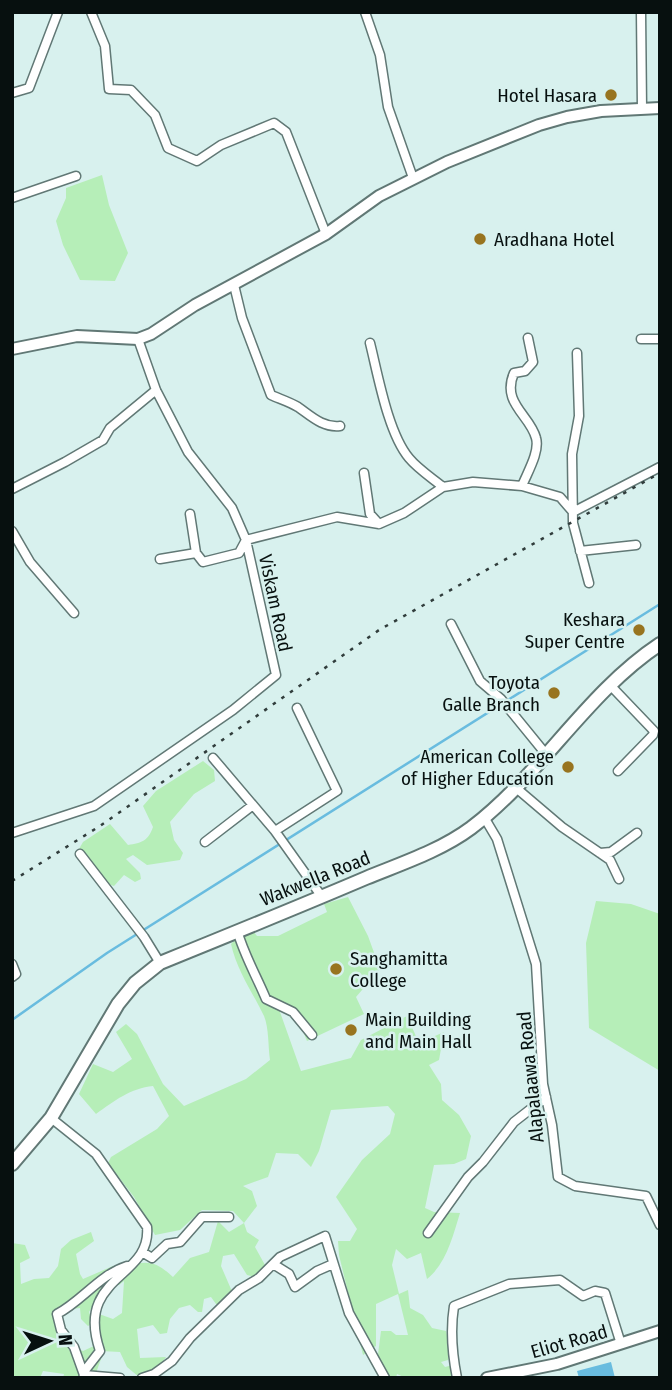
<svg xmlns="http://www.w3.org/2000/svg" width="672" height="1390" font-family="'Fira Sans Condensed',sans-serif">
<rect width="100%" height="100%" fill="#d8f1ee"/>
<!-- green -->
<path fill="#b6eeb8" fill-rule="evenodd" d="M102,175L109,205L128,253L115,281L80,280L63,245L56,221L66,198V188Z
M203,761L214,770L215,781L194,794L170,822L174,840L183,853L180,860L147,865L133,855L126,859L140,873L141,879L135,882L124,875L114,886C97,882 88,862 79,849L83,842L110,824L128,845C142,843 148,841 153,827L143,806L156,791Z
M348,897L368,936L380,969L356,997L364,1014L307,1041L295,1012L275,998L301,1071L351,1058L361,1040L407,1016L419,1043L444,1032L439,1060L429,1065L441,1084L442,1100L459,1115L471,1136L466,1159L454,1164L434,1165L425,1208L434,1212L460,1213C453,1236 446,1264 427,1279L421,1253L407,1259L396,1249L392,1265L399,1294L408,1290L410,1308L423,1315L432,1328L446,1331L451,1351L448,1360L441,1362L445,1367L453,1365L455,1378H406L397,1374L396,1378H389L377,1362L381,1331H391L396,1335H408L398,1294L376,1304V1346L363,1355L339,1255L338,1241H350L357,1229L336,1197L362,1160L390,1134L395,1114L388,1106L331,1110L319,1151L311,1167L298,1154L276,1153L268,1177L243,1186L252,1191L257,1206L244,1223L247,1232L259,1240L255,1247L265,1265L259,1278L247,1275L234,1254L223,1256L221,1266L234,1296L225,1306L216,1304L211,1297L204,1299L202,1312H198L190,1305L179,1308L170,1319L167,1333L160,1334L153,1325L137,1329L140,1358L166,1357L154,1374L139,1377L127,1367L120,1352L101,1351V1359L96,1373L86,1378H63L64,1374L43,1371L40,1378H12V1243L25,1245L30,1258L20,1263L21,1284L34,1279L49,1278L58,1266L61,1249L71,1240L91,1232L94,1241L76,1254L80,1274L83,1279L113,1266L125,1278L128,1266C149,1259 158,1263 173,1277L190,1258L209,1252L218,1221L229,1232L244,1223L233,1211L202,1210L180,1230L155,1235L134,1197L108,1163L111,1157L157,1129L169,1116L153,1086C131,1088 114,1101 96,1114L79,1094L93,1064L113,1072L132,1059L116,1032L126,1024L137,1034L163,1084L184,1106L246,1079L270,1060C268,1046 269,1028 264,1016C252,991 237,971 231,944L247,928L253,931L257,936H278L327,912L324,904ZM124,1281L122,1313L113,1319L99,1314L93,1322L89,1312L92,1307L102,1301L108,1284L119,1285ZM80,1308L81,1319L88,1326L93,1323L96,1345L83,1351L74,1347L56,1311Z
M596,901L631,904L660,914V1071L589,1028L586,943Z"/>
<!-- water -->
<path fill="#69bcdf" d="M611,1362L615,1378H579L577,1371Z"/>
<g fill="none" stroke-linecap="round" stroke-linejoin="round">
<!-- stream -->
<path stroke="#69bcdf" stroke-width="2.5" d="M12,1020L107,953L660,604"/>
<defs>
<path id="minor" d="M91,12L105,46L109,89L131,90L155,115L168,148L197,161L221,145L274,123L286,132L326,234
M365,12L380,55L388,107L413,178
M641,12L642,109
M12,93L29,88L58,12
M12,198L76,176
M234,285L242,318L271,395C280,399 290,402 298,407C311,416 323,428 340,426
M641,339H660
M370,343C378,375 388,433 409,458C418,469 432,478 443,487
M577,353L579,416L572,454L573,523L589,583
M364,473L370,514L379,524
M522,486C527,473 540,452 536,438C530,415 501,403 514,373L525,371L533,362L528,338
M12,489L65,462L103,440L110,428L156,390
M190,514L196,553L203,562L239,553L246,540L337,517L379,524L404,513L443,487L473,482L522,486L560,497L573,512L660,467
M12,531L30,562L74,613
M580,551L636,545
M160,559L196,553
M451,624L480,681L501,699L545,753
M610,685L654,731L653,735L618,771
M297,708L337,791L275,831L322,897
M213,758L275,831
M515,787L562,827L610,860L619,879
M484,817L497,839L536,964L543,1084L552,1125L558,1177L575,1186L646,1196L660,1225
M12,833L94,806L233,710L276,675L246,540L232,508L188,452L156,390L138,339
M205,842L253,805
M600,853L611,852L637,833
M80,854L144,937L160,963
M237,930C244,955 256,975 266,999L293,1012L312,1035
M12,964L16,974L12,977
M51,1118L96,1154L147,1227C152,1279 74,1275 100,1351L86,1369L83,1378
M428,1233L468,1177L483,1162L514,1122L546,1097
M142,1252L152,1258L167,1244L180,1242L202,1217H229
M333,1264L317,1271L295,1287L289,1274L273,1264L280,1257L325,1236L349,1313L385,1378
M120,1378L84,1375L74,1347L61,1330L57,1314C82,1301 99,1275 127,1266
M142,1378L154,1374L172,1361L190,1338L239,1290L259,1278L273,1264
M457,1378C452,1353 450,1331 454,1306L509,1284L560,1280L583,1296L595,1291L605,1293L621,1344"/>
<path id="tertiary" d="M12,349L77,336L138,339L151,334L195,305L326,234L379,196L447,162L539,125L567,117L601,111L660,108
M487,1378L557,1364L660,1331"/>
<path id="primary" d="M12,1164L51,1118L118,1004L135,983L160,963C229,935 298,907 366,878C400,864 440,851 471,828C541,775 586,693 660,644"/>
</defs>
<!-- minor casing -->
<use href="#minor" stroke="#617875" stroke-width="11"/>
<!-- tertiary casing -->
<use href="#tertiary" stroke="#617875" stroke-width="14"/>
<!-- primary casing -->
<use href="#primary" stroke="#617875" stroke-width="16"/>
<!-- minor -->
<use href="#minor" stroke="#fff" stroke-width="8"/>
<!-- tertiary -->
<use href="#tertiary" stroke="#fff" stroke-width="10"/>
<!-- primary -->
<use href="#primary" stroke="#fff" stroke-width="12"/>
<!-- rail -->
<path stroke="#313d3c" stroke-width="2.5" stroke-dasharray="3.5 7" stroke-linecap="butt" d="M12,881L100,826L379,630L660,473"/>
</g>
<!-- markers -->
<g fill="#98741f" stroke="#d8f1ee" stroke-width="2.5">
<circle cx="611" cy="95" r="7"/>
<circle cx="480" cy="239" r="7"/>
<circle cx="639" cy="630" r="7"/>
<circle cx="554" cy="693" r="7"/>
<circle cx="568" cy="767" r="7"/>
<circle cx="336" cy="969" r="7"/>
<circle cx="351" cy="1030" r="7"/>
</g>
<g text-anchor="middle" stroke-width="5" stroke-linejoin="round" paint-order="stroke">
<!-- poi labels -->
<g font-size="19" fill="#07100f" stroke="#d8f1ee" text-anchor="end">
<text x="597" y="102">Hotel Hasara</text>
<text x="494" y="246" text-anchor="start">Aradhana Hotel</text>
<text x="625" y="626">Keshara<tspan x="625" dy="22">Super Centre</tspan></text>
<text x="540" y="689">Toyota<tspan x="540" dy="22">Galle Branch</tspan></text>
<text x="554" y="763">American College<tspan x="554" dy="22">of Higher Education</tspan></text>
<text x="350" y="965" text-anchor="start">Sanghamitta<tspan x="350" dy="22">College</tspan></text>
<text x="365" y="1026" text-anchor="start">Main Building<tspan x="365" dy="22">and Main Hall</tspan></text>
</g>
<!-- street labels -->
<g font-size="19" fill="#07100f" stroke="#d8f1ee">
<text transform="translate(276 603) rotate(78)" y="7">Viskam Road</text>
<text transform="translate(315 878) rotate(-22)" y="7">Wakwella Road</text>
<text transform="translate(530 1077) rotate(-96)" y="7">Alapalaawa Road</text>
<text transform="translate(569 1341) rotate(-16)" y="7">Eliot Road</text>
</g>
</g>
<!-- border -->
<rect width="672" height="1390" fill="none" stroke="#07100f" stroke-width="28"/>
<!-- north arrow -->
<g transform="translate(49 1341) rotate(86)" stroke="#d8f1ee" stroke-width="5" paint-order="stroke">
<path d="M0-5L12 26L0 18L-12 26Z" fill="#07100f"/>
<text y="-10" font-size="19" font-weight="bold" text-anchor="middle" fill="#07100f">N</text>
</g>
</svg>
